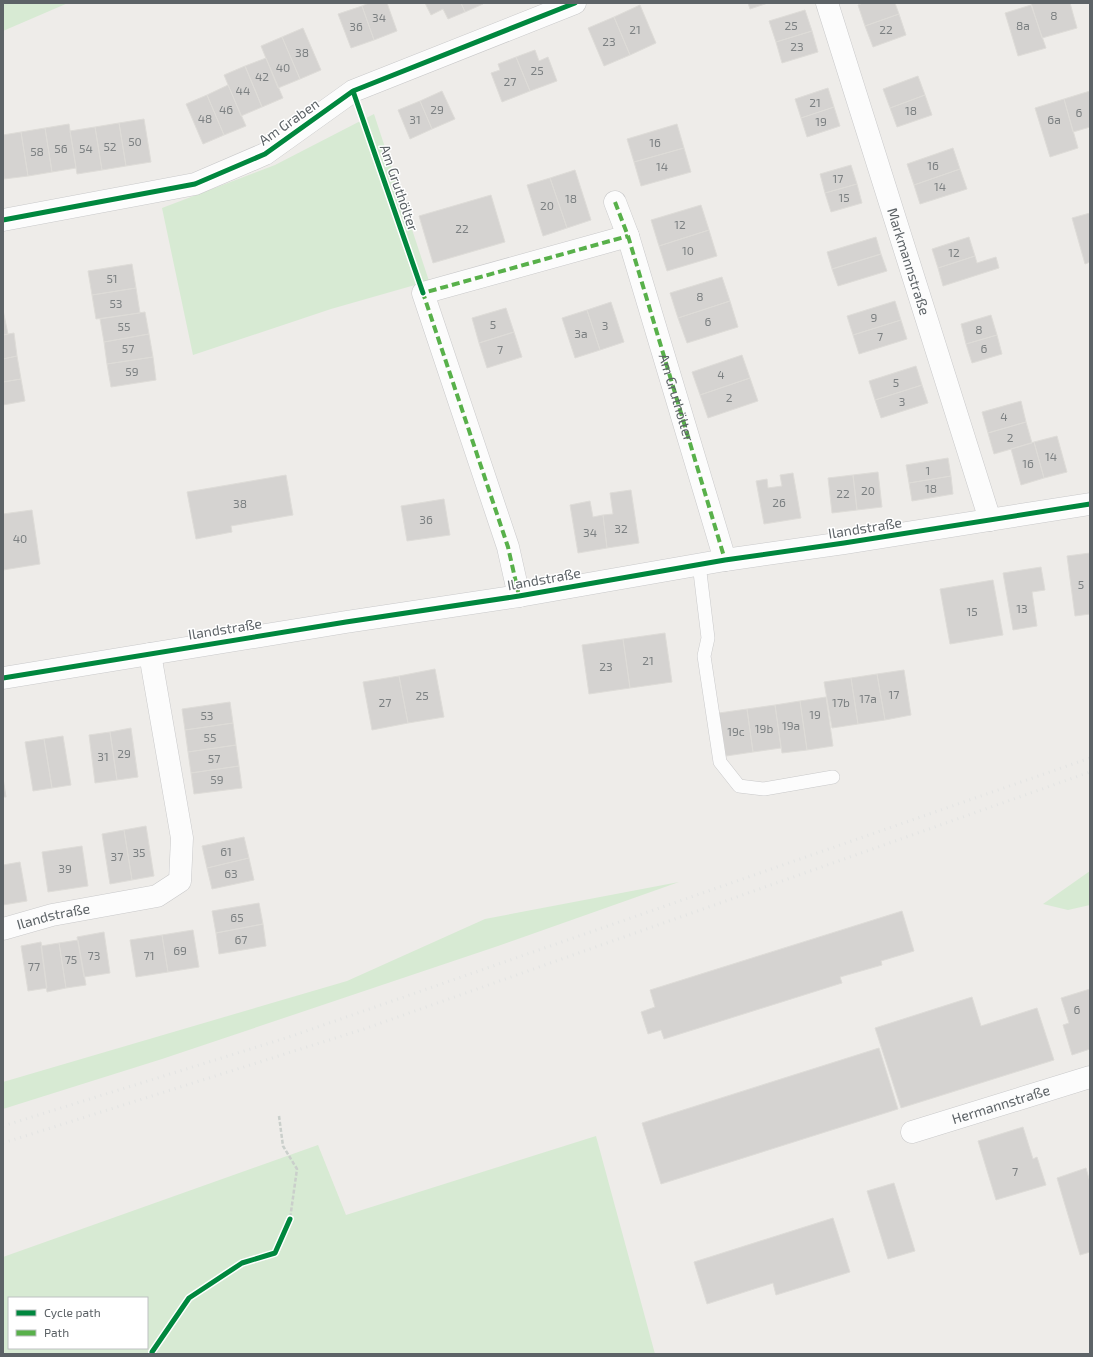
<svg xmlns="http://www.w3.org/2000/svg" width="1093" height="1357" font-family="'Exo 2',sans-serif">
<rect width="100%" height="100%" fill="#eeece9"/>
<!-- green -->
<path fill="#d7ead3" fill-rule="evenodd" d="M3,3H68L3,31Z
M374,114L429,281L331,309L193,355L162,208L275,165Z
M1090,871V905L1068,910L1043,904Z
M679,882L498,946L162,1059L3,1109V1082L347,981L485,919Z
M596,1136L655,1354H3V1257L318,1145L346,1215ZM9,1298H147V1348H9Z"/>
<!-- building -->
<path fill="#d5d3d1" stroke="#dedcd8" d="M369,3H387L397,31L374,40L362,6Z
M425,3H461L465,12L448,19L443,9L431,15Z
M461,3H482L483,4L465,12Z
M748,3H768L750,9Z
M863,3H895L899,14L865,26L858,5Z
M1031,3H1070L1077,28L1042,38Z
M640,5L656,43L630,55L614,17Z
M1031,5L1046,48L1018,56L1005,13Z
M362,6L374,40L351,48L338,14Z
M805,10L812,31L776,42L769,21Z
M899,14L906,35L873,47L865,26Z
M614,17L630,55L604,66L588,28Z
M303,28L321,70L300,79L282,37Z
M812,31L818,52L782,63L776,42Z
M282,37L300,79L278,88L261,46Z
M535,50L539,61L548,57L557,81L530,91L516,57Z
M516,57L530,91L502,102L491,73L500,70L498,64Z
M266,58L283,98L262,107L245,66Z
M245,66L262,107L241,116L224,75Z
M918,76L925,95L890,108L883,89Z
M228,85L246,126L224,135L207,95Z
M828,88L834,107L801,118L795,99Z
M442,91L455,119L432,129L420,101Z
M1090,91V127L1073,132L1064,99Z
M207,95L224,135L203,144L186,104Z
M925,95L932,115L897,127L890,108Z
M1064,99L1078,148L1050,157L1035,108Z
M420,101L432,129L410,139L398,110Z
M834,107L840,126L807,137L801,118Z
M144,119L151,162L126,166L119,123Z
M119,123L126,166L102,170L95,127Z
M69,124L76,168L52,172L45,128Z
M677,124L684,148L634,162L627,139Z
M95,127L102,170L77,174L70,131Z
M45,128L52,172L28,176L21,132Z
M21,132L28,176L4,179L3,170V135Z
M684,148L691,172L641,186L634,162Z
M953,148L960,169L914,185L907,164Z
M851,165L857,184L825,193L820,174Z
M960,169L967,189L920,204L914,185Z
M575,170L591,220L567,228L550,178Z
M550,178L567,228L543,236L527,185Z
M857,184L862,203L831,212L825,193Z
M491,195L505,242L433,263L419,216Z
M701,205L709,230L659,246L651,220Z
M1090,213V262L1085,264L1072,218Z
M709,230L717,256L667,271L659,246Z
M876,237L881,254L832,269L827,252Z
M969,237L975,256L938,268L932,249Z
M881,254L887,271L838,286L832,269Z
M975,256L977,263L996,257L999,268L943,286L938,268Z
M132,264L136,288L92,295L88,271Z
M722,277L730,301L678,318L670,293Z
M136,288L140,313L96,319L92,295Z
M730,301L738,327L687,343L678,318Z
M895,301L901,320L853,335L847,316Z
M611,302L624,342L600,350L587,310Z
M506,308L514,332L479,343L472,318Z
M3,310L8,334L3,335Z
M587,310L600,350L575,358L562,318Z
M145,312L149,334L104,342L100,319Z
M991,315L997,335L966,344L961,324Z
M901,320L907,339L859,354L853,335Z
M514,332L522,357L487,368L479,343Z
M14,333L17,356L3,359V335Z
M149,334L153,357L107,364L104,342Z
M997,335L1002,354L972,363L966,344Z
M742,355L750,378L700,395L692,372Z
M17,356L21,379L3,382V359Z
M153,357L156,380L111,387L107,364Z
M916,366L922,385L875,400L869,381Z
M750,378L758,401L708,418L700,395Z
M21,379L25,401L3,405V382Z
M922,385L928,403L881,418L875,400Z
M1021,401L1026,422L988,433L982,412Z
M1026,422L1032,443L994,454L988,433Z
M1057,436L1067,472L1044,478L1034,442Z
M1034,442L1044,478L1021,485L1011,449Z
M948,458L951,476L909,483L906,465Z
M878,472L882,507L857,510L853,475Z
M793,473L801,518L764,524L756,481L767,479L768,488L782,486L780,475Z
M286,475L293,515L231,526L232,532L196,539L187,492Z
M853,475L857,510L832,513L828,478Z
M951,476L953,494L912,501L909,483Z
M631,490L639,543L607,548L603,515L613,514L610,493Z
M444,499L450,535L407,541L401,506Z
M590,501L593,517L603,515L607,548L578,553L570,505Z
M32,510L40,564L3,570V514Z
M1090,553V614L1075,616L1067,556Z
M1041,567L1045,590L1032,592L1037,626L1013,630L1003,573Z
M993,580L1003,635L950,644L940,589Z
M665,633L672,682L630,688L623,639Z
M623,639L630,688L589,694L582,645Z
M435,669L444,717L408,723L399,676Z
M904,670L911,715L885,720L877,674Z
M877,674L885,720L858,724L851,678Z
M399,676L408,723L372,730L363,682Z
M851,678L858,724L832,728L824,682Z
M826,697L833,746L807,750L800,701Z
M800,701L807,750L782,753L775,705Z
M230,702L233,723L185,730L182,709Z
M775,705L781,748L753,752L747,709Z
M747,709L753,752L726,756L719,713Z
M233,723L236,745L188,752L185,730Z
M131,728L138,777L117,780L110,732Z
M110,732L117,780L95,783L89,735Z
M63,736L71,785L52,788L44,739Z
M44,739L52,788L33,791L25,742Z
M236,745L239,766L191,773L188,752Z
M239,766L242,788L194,794L191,773Z
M3,778L6,797H3Z
M146,826L154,876L132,880L124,830Z
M124,830L132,880L110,884L102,834Z
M244,837L249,858L207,868L202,846Z
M82,846L88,886L48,892L42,852Z
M249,858L254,880L212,889L207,868Z
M20,862L27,901L3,905V865Z
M259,903L263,924L216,933L212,911Z
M902,911L914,951L881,961L882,965L840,977L842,983L664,1039L661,1030L648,1034L641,1012L655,1007L650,990Z
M263,924L266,946L219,954L216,933Z
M193,930L199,967L168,972L162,935Z
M104,932L110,973L84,977L77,937Z
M162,935L168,972L136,977L130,940Z
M78,940L86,985L66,988L59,943Z
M41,942L47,988L28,991L21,946Z
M59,943L66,988L47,992L41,946Z
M1090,989V1049L1072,1055L1063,1025L1069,1023L1061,998Z
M972,997L981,1026L1037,1008L1054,1060L901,1108L875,1028Z
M879,1048L898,1109L661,1184L642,1123Z
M1023,1127L1033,1159L1037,1157L1046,1185L996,1200L978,1141Z
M1086,1168L1090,1182V1252L1080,1255L1057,1178Z
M894,1183L915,1251L888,1259L867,1191Z
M833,1218L850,1272L776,1295L773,1283L707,1304L694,1262Z"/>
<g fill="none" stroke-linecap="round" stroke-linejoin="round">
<defs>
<path id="service" d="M699,564L708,638L704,656L720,762L739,786L764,789L833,777"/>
<g id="minor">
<path id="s1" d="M827,3L990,520"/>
<path id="s2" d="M615,202L628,236L725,560"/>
<path d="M3,220L195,184L265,154L353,91L575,3"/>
<path d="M519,596L508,547L423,293L628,236"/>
<path d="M3,678L346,622L519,596L725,560L844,543L1090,504"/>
<path id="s3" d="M3,929L52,915L157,896L180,881L182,838L150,654"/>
<path id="s4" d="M912,1132L1090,1077"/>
</g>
</defs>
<!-- service casing -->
<use href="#service" stroke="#c9c9ca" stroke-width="14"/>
<!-- minor casing -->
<use href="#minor" stroke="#c9c9ca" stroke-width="23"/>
<!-- path -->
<path stroke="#cacfcb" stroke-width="2.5" stroke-dasharray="4 2" stroke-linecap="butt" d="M279,1116L283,1146L297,1169L290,1219"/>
<!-- service -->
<use href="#service" stroke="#fcfcfc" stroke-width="13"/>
<!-- minor -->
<use href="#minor" stroke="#fcfcfc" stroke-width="22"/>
<!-- rail -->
<path stroke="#e3e4e3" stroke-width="3" stroke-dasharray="1 5" stroke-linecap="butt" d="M3,1126L289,1037L1090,758
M3,1143L364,1029L1090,772"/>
<!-- quiet -->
<path stroke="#58b04a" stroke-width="4" stroke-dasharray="8 4" stroke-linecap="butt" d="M615,202L628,236L725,560
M519,596L508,547L423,293L628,236"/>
<defs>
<path id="cycleway" d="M353,91L423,293
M3,220L195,184L265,154L353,91L575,3
M3,678L346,622L519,596L725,560L844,543L1090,504
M152,1354V1352L189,1298L242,1263L275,1253L290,1219"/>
</defs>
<!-- cycleway casing -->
<use href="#cycleway" stroke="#fff" stroke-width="8"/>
<!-- cycleway -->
<use href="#cycleway" stroke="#00873e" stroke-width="5"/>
</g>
<g text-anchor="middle" stroke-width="3" stroke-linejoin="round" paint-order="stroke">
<!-- number labels -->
<g font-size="12" fill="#7c8082">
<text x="1054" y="20">8</text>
<text x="379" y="22">34</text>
<text x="791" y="30">25</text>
<text x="1023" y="30">8a</text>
<text x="356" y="31">36</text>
<text x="635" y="34">21</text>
<text x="886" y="34">22</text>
<text x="609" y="46">23</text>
<text x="797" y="51">23</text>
<text x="302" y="57">38</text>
<text x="283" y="72">40</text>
<text x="537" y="75">25</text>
<text x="262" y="81">42</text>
<text x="510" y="86">27</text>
<text x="243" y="95">44</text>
<text x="815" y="107">21</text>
<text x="226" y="114">46</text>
<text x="437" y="114">29</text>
<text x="911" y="115">18</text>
<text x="1079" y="117">6</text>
<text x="205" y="123">48</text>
<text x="415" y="124">31</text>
<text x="1054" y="124">6a</text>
<text x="821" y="126">19</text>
<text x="135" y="146">50</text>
<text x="655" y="147">16</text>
<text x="110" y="151">52</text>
<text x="61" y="153">56</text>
<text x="86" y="153">54</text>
<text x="37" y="156">58</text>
<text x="933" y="170">16</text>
<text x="662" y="171">14</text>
<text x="838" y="183">17</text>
<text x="940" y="191">14</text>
<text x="844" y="202">15</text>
<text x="571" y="203">18</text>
<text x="547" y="210">20</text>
<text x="680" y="229">12</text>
<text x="462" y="233">22</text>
<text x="688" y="255">10</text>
<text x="954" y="257">12</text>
<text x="112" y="283">51</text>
<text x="700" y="301">8</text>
<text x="116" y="308">53</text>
<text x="874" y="322">9</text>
<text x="708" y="326">6</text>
<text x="493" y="329">5</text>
<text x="605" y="330">3</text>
<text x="124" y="331">55</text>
<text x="979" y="334">8</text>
<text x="581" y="338">3a</text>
<text x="880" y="341">7</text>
<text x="128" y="353">57</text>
<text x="984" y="353">6</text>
<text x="500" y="354">7</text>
<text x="132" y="376">59</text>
<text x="721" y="379">4</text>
<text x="896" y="387">5</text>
<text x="729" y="402">2</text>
<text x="902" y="406">3</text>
<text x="1004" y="421">4</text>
<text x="1010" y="442">2</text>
<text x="1051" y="461">14</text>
<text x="1028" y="468">16</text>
<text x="928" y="475">1</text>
<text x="931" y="493">18</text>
<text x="868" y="495">20</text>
<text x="843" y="498">22</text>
<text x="779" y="507">26</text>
<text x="240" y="508">38</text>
<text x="426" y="524">36</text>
<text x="621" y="533">32</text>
<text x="590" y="537">34</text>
<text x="20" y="543">40</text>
<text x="1081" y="589">5</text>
<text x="1022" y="613">13</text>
<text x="972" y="616">15</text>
<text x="648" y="665">21</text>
<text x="606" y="671">23</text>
<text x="894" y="699">17</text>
<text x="422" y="700">25</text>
<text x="868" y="703">17a</text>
<text x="385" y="707">27</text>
<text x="841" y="707">17b</text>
<text x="815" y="719">19</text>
<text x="207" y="720">53</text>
<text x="791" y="730">19a</text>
<text x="764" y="733">19b</text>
<text x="736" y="736">19c</text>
<text x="210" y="742">55</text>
<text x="124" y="758">29</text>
<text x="103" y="761">31</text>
<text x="214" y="763">57</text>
<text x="217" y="784">59</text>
<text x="226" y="856">61</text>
<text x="139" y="857">35</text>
<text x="117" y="861">37</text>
<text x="65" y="873">39</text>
<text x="231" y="878">63</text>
<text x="237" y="922">65</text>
<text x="241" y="944">67</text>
<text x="180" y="955">69</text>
<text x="94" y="960">73</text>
<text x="149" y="960">71</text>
<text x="71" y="964">75</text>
<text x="34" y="971">77</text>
<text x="1077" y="1014">6</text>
<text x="1015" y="1176">7</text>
</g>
<!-- street labels -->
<g font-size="14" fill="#5d6367" stroke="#fff">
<text transform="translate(289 122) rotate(-35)" y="5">Am Graben</text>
<text transform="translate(399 188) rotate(71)" y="5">Am Gruthölter</text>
<text dy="5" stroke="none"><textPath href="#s1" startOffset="271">Markmannstraße</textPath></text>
<text dy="5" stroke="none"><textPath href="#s2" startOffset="205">Am Gruthölter</textPath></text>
<text transform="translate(865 528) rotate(-9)" y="5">Ilandstraße</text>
<text transform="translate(544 579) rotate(-10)" y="5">Ilandstraße</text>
<text transform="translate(225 629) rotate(-9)" y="5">Ilandstraße</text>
<text dy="5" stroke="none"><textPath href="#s3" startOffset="52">Ilandstraße</textPath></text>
<text dy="5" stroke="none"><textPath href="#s4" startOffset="93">Hermannstraße</textPath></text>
</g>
</g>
<!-- border -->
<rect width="1093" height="1357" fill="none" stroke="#5d6367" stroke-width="8"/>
<!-- legend -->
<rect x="8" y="1297" width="140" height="52" fill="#ffffff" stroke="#bec1c2"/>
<rect x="16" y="1310" width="20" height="6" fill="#00873e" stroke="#bec1c2"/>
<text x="44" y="1317" font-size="12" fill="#5d6367">Cycle path</text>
<rect x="16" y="1330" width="20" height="6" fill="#58b04a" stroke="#bec1c2"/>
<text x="44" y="1337" font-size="12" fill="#5d6367">Path</text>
</svg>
